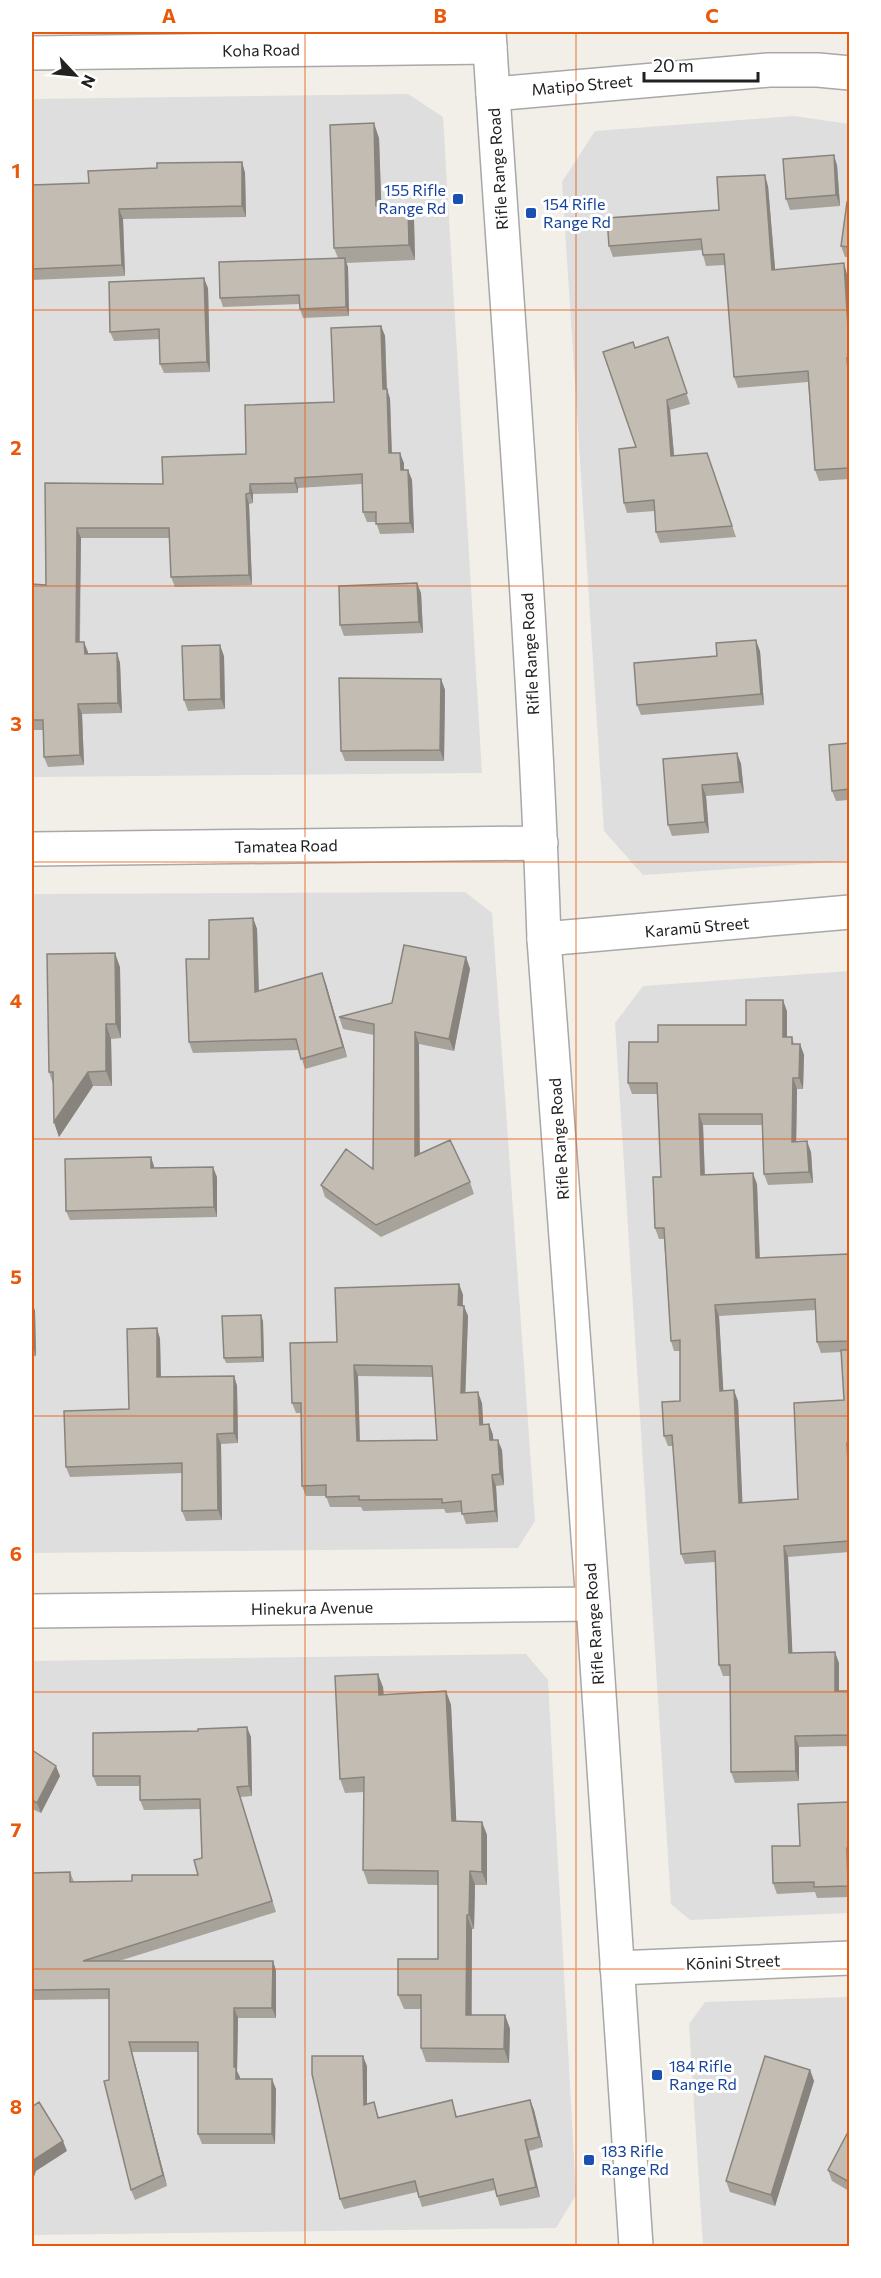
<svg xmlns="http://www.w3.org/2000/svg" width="881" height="2278" font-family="Commissioner,sans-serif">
<rect width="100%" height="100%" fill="#f1efe7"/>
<!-- residential -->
<path fill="#dfdede" d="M408,94L443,117L482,773L32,777V99Z
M794,116L849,124V861L643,875L604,831L562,182L595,131Z
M465,892L492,913L535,1521L518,1548L32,1553V894Z
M849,971V1913L690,1920L671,1904L615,1023L643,986Z
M526,1654L548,1680L576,2195L556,2228L32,2235V1661Z
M849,1997V2246H703L689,2024L705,2002Z"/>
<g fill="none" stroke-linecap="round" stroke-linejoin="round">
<defs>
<path id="minor" d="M32,53L490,47
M493,94L769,70H818L850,73
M32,849L541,843
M544,939L850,912
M32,1611L593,1604
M617,1968L850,1958"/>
<path id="tertiary" d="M489,32C508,334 534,636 544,939L593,1604L636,2246"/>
</defs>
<!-- minor casing -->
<use href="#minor" stroke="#a8a8a8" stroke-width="36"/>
<!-- tertiary casing -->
<use href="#tertiary" stroke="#a8a8a8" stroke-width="36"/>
<!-- minor -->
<use href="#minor" stroke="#fff" stroke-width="33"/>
<!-- tertiary -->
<use href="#tertiary" stroke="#fff" stroke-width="33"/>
</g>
<!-- wall -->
<path fill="#a7a29a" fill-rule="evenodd" d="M379,138L381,205L414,220L415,260L346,263L348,267L349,316L303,318L300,309V304L223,307L220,298L338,258L334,248Z
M242,162L245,173L246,217L123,219L125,276L32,280V185L89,183L157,168Z
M837,165L840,206L790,210L786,199Z
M768,186L775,269L847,274L849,302V479L819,481L815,470L808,382L738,388L734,377L725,265L706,266L703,255L702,250L613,257L609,246L719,210Z
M849,202V257H845L841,246Z
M208,288L210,372L164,373L160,364V339L114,341L110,332Z
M381,326L385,336L387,389L390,399L392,453L404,463V470H408L412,480L414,533L380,534L376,522H367L363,512L362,484L298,488V493L253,494V503L249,504L252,585L175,587L171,577L170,538H81L80,642H84L88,654L117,653L120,663L122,713L82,714L84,765L48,767L44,757V730H32V584L46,585L45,483L163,484L246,454L334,402Z
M668,337L690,404L670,410L674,456L707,453L736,537L660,543L656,532L655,511L627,513L624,503L636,447L635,348Z
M421,593L423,633L344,636L340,625Z
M760,651L764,705L641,715L637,705L717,656Z
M224,656L225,709L188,711L184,700Z
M441,679L445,690L444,761H345L341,751Z
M849,743V800L836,801L832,791Z
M737,753L741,764L744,793L706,796L709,833L672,836L668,825L663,759Z
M253,918L257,929L259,991L326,984L347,1057L305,1069L299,1050L193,1053L189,1042L209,959Z
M466,957L470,969L454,1051L419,1044V1154L470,1182L474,1194L381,1237L325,1197L321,1185L373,1169L374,1035L343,1029L339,1017L392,1003Z
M120,967L121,1038L111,1039L112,1086H93L59,1137L54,1122L53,1084L49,1072Z
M787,1011V1037H792L794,1044H800L804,1055L803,1089H797L796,1142L811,1152L813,1183L768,1185L764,1174L762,1125H703L705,1175L757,1184L760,1258L849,1254V1552L788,1557L792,1653L839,1663V1691H849V1746L799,1747V1781L735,1783L731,1772L730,1676H723L719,1665L715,1562L685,1564L681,1554L673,1446H668L664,1436L680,1401V1351H674L671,1341L664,1239H659L655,1228L661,1177L658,1094H632L628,1083L658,1042L746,1025ZM816,1310L817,1342L821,1353L841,1352L844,1400L798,1499L742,1503L738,1401L723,1391L719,1316Z
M154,1166V1168L217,1177V1217L70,1220L66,1211Z
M459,1284L463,1295V1306L468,1316L465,1393L482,1403L483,1425L489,1424L493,1435V1440L502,1450L504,1485L496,1486L498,1522L466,1524L462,1512L446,1513L444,1509L363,1511L361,1507H330L326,1496H306L302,1486L301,1413H296L292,1403L337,1342ZM358,1376L433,1377L437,1440L360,1441Z
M32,1302L35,1311L36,1356H32Z
M263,1321L264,1362L226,1363L224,1358Z
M157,1328L160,1339L161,1377L234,1376L237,1386L238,1443L221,1444L222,1520L186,1521L182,1511V1473L70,1477L66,1467L129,1409Z
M383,1687L384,1695L446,1691L451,1705L456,1821L482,1822L487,1835V1885H475L474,1929H472V2015H505L510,2029L509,2063L426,2062L421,2048V2009H404L398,1995L438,1959V1885L368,1884L363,1870L364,1792L345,1793L340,1779Z
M251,1737L252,1796L240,1797L276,1912L119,1961H273L276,1971V2018H238L237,2071L239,2079L276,2089L275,2144H202L198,2134V2052H132L167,2186L135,2200L131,2190L109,2080V1999L32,2000V1873L70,1872L74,1882L132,1881L198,1875L202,1858L200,1809L144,1810L140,1800V1786H97L93,1776Z
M32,1750L60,1776L41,1813L32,1809Z
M849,1802V1897L817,1898L815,1892L777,1894L773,1883L800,1846Z
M367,2066V2104L374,2102L379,2118L452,2100L457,2117L530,2100L534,2110L543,2147L529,2151L540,2197L500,2206L495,2190L422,2207L417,2192L344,2209L340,2199Z
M810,2070L814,2081L775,2206L730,2192L726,2181Z
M849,2130V2191L832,2181L828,2170Z"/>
<!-- shaded-wall -->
<path fill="#88847d" d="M374,123L379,138L382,221L376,206Z
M834,155L837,165L840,206L836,195Z
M242,162L245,173L246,217L242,206Z
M765,175L768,186L776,280L772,270Z
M408,205L414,220L415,260L409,245Z
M119,209L123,219L125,276L122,265Z
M345,258L348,267L349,316L346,307Z
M844,263L847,274L849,302V343Z
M204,278L208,288L210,372L207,362Z
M381,326L385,336L387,399L383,389Z
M387,389L390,399L392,463L389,453Z
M667,400L670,410L675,466L671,456Z
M400,453L404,463V480L401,470Z
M408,470L412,480L414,533L410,523Z
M295,478L298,488V493L295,483Z
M250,484L253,494V503L250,493Z
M246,494L249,504L252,585L249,575Z
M77,528L81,538L79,652L76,642Z
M417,583L421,593L423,633L419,622Z
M756,640L760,651L764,705L761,694Z
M84,642L88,652V664L85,654Z
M220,645L224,656L225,709L221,699Z
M117,653L120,663L122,713L118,703Z
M441,679L445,690L444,761L440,750Z
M78,704L82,714L84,765L80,755Z
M737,753L741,764L744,793L740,782Z
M702,785L706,796L709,833L705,822Z
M253,918L257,929L259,1003L255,992Z
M115,953L120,967L121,1038L116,1024Z
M466,957L470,969L454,1051L449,1039Z
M322,973L326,984L347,1057L343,1047Z
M783,1000L787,1011V1048L783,1037Z
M106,1024L111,1039L112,1086L106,1071Z
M415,1032L419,1044L420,1168L415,1156Z
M800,1044L804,1055L803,1089L799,1078Z
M88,1072L93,1086L59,1137L54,1122Z
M793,1078L797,1089L796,1153L792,1142Z
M699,1114L703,1125L705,1186L701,1175Z
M807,1141L811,1152L813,1183L809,1172Z
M151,1157L154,1166V1178L151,1168Z
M213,1167L217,1177V1217L214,1207Z
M753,1173L757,1184L760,1269L756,1258Z
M459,1284L463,1295L462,1316L458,1305Z
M32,1302L35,1311L36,1356L33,1346Z
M715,1305L719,1316L724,1401L720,1391Z
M464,1306L468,1316L465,1404L461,1393Z
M261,1315L263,1321L264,1362L262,1357Z
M157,1328L160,1339L161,1387L157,1377Z
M354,1365L358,1376L360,1452L357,1441Z
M234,1376L237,1386L238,1443L234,1433Z
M734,1390L738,1401L743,1514L739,1503Z
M478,1392L482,1403L484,1436L480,1425Z
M489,1424L493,1435L494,1451L490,1440Z
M217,1434L221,1444L222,1520L218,1510Z
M498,1440L502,1450L504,1485L500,1474Z
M847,1443L849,1450V1479Z
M492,1475L496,1486L498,1522L495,1511Z
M784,1546L788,1557L793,1664L789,1653Z
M835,1652L839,1663V1702L835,1691Z
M378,1674L383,1687L384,1709L379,1695Z
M446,1691L451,1705L457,1835L452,1821Z
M247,1727L251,1737L252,1796L249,1786Z
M795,1736L799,1747V1781L796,1771Z
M56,1766L60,1776L41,1813L37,1803Z
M482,1822L487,1835V1885L482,1872Z
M847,1848L849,1853V1889L848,1886Z
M470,1871L475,1885L474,1929L469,1915Z
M467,1915L472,1929L471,2029L466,2015Z
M273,1961L276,1971V2018L272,2008Z
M234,2008L238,2018L237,2071L240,2077L239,2089L236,2079L234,2067Z
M505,2015L510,2029L509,2063L504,2049Z
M129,2042L132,2052L167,2186L163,2175Z
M363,2056L367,2066V2115L364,2105Z
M810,2070L814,2081L775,2206L771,2195Z
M272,2079L276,2089L275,2144L272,2134Z
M530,2100L534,2110L543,2147L539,2137Z
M525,2140L529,2151L540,2197L536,2187Z
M63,2141L67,2151L36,2171L32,2183V2161Z"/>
<!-- building -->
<path fill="#c2bcb3" stroke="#88847d" stroke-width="1.5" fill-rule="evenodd" d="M374,123L376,206L408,205L409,245L334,248L330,125Z
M834,155L836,195L786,199L783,159Z
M242,162V206L119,209L122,265L32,269V185L89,183L88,171L157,168V163Z
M765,175L772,270L844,263L849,343V358H847L849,384V468L815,470L808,371L734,377L724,254L703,255L701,239L609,246L607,218L719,210L717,177Z
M847,202H849V247L841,246Z
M345,258L346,307L300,309L299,295L220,298L219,262Z
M204,278L207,362L160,364L159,329L110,332L109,282Z
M381,326L383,389H387L389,453H400L401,470H408L410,523L376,524V512H363L362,474L295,478V483L250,484V493L246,494L249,575L171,577L169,528H77L76,642H84L85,654L117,653L118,703L78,704L80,755L44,757L43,720H32V584L46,585L45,483L163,484L162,457L246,454L245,405L334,402L331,328Z
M668,337L687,393L667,400L671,456L707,453L732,526L656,532L654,500L624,503L619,449L636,447L603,352L633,342L635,348Z
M417,583L419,622L340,625L339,586Z
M756,640L761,694L637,705L634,663L717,656L716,643Z
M220,645L221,699L184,700L182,646Z
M339,678L441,679L440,750L341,751Z
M849,743V789L832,791L829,745Z
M737,753L740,782L702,785L705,822L668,825L663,759Z
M253,918L255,992L322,973L343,1047L301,1059L296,1039L189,1042L186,959H209V920Z
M404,945L466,957L449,1039L415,1032V1156L450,1140L470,1182L376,1225L321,1185L346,1149L373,1169L374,1024L339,1017L392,1003Z
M115,953L116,1024H106V1071L88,1072L54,1122L53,1072H49L47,954Z
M746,1000H783V1037H792V1044H800L799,1078H793L792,1142L807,1141L809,1172L764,1174L762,1114H699L701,1175L753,1173L756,1258L849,1254V1341L817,1342L815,1299L715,1305L720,1391L734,1390L739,1503L798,1499L794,1403L844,1400L841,1350H849V1443H847L849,1479V1541L784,1546L789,1653L835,1652V1691H849V1735L795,1736L796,1771L731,1772L730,1665H719L715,1551L681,1554L672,1435L664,1436L662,1402L680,1401V1340L671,1341L664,1228H655L653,1177H661L657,1083H628L629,1042H658V1025H746Z
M151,1157V1168L213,1167L214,1207L66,1211L65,1159Z
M459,1284L458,1305L464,1306L461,1393L478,1392L480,1425L489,1424L490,1440H498L500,1474L492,1475L495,1511L462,1514L461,1501L442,1503V1499L359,1500V1496L326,1497V1485L302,1486L301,1403H292L290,1343L337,1342L335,1288ZM354,1365L432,1366L437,1440L357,1441Z
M32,1305L33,1346H32Z
M261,1315L262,1357L224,1358L222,1316Z
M157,1328V1377L234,1376V1433L217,1434L218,1510L182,1511V1463L66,1467L64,1411L129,1409L127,1329Z
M378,1674L379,1695L446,1691L452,1821L482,1822V1872L470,1871L469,1915H467L466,2015H505L504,2049L421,2048V1995H398V1959H438V1871L363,1870L364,1777L340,1779L335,1676Z
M247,1727L249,1786L237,1787L272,1901L83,1961H273L272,2008H234V2067H236V2079H272V2134H198V2042H129L163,2175L131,2190L104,2081L109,2080V1989L32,1990V1873L70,1872V1882L132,1881V1875H198L194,1860L202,1858L200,1799L140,1800V1776H93V1733L198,1731V1729Z
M32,1750L56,1766L37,1803L32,1800Z
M849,1802V1848H847L848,1886L814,1887V1882L773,1883L772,1846H800L798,1804Z
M312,2056H363L364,2105L374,2102L378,2118L452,2100L456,2117L530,2100L539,2137L525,2140L536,2187L497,2196L493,2179L419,2197L415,2181L340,2199L312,2074Z
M765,2056L810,2070L771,2195L726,2181Z
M39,2102L63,2141L32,2161V2163V2107Z
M849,2130V2182L828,2170Z"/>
<!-- grid -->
<path fill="none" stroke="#e8590c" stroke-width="1.5" stroke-opacity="0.55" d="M305,32V2246M576,32V2246M32,310H850M32,586H850M32,862H850M32,1139H850M32,1416H850M32,1692H850M32,1969H850"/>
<!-- markers -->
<g fill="#1a4fb4" stroke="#fff" stroke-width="2">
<rect x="452" y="193" width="12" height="12" rx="3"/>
<rect x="525" y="207" width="12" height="12" rx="3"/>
<rect x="651" y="2069" width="12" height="12" rx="3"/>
<rect x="583" y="2154" width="12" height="12" rx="3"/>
</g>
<g text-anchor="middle" stroke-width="6" stroke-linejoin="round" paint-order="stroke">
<!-- street labels -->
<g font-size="16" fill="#212121" stroke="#fff">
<text transform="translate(261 50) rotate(-1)" y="6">Koha Road</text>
<text transform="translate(582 85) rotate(-5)" y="6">Matipo Street</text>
<text transform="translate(498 169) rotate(-94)" y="6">Rifle Range Road</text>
<text transform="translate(530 654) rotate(-93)" y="6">Rifle Range Road</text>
<text transform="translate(286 846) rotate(-1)" y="6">Tamatea Road</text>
<text transform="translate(697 927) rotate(-5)" y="6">Karamū Street</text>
<text transform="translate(559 1139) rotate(-94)" y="6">Rifle Range Road</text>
<text transform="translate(312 1608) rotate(-1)" y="6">Hinekura Avenue</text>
<text transform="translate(594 1624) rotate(-94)" y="6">Rifle Range Road</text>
<text transform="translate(733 1962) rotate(-2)" y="6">Kōnini Street</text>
</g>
<!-- transit labels -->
<g font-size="16" fill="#164399" stroke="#fff" text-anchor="start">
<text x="446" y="196" text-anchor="end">155 Rifle<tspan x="446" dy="18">Range Rd</tspan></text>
<text x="543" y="210">154 Rifle<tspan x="543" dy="18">Range Rd</tspan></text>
<text x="669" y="2072">184 Rifle<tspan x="669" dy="18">Range Rd</tspan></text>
<text x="601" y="2157">183 Rifle<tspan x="601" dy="18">Range Rd</tspan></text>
</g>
</g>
<!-- border -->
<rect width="881" height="2278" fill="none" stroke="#ffffff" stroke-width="66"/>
<!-- north arrow -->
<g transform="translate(75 75) rotate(116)" stroke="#ffffff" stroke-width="4.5" paint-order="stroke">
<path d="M0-4.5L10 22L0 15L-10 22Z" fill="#212121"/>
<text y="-9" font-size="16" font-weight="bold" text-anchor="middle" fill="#212121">N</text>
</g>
<!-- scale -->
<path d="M644 72v9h114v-9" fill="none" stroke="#212121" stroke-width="3"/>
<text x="653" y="72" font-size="18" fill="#212121" stroke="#ffffff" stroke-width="4.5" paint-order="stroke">20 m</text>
<rect x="33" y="33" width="815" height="2212" fill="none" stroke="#e8590c" stroke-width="2"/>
<g font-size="20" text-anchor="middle" font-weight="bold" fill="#e8590c">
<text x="169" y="23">A</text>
<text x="440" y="23">B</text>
<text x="712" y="23">C</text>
<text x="16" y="178">1</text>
<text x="16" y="455">2</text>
<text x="16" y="731">3</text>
<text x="16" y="1008">4</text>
<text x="16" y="1284">5</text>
<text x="16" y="1561">6</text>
<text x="16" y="1837">7</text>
<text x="16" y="2114">8</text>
</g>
</svg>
